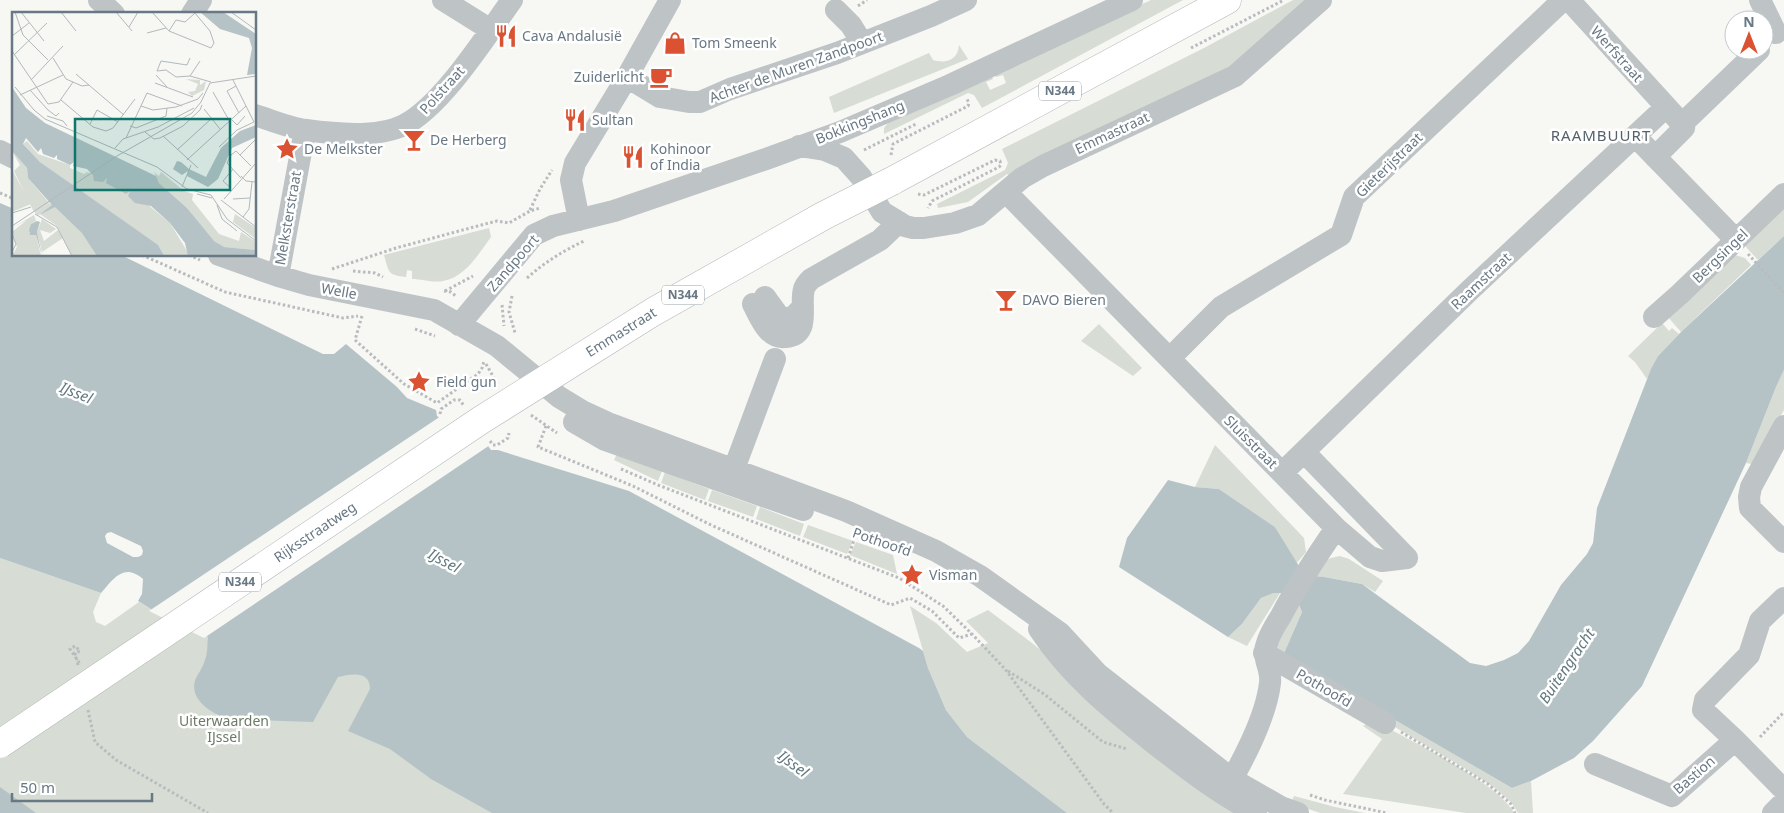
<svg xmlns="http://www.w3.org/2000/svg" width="1784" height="813" font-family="'Noto Sans',sans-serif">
<rect width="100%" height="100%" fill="#f7f7f4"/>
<!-- green -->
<path fill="#d7dcd4" d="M1151,0H1183L982,108L974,95L968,93L884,134V128L888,123L991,75L993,79L986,82L990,90L1006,83L1003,75L996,77L994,73Z
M1293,0H1312L1233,69L1011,177L1007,174L968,202L938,208L937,204L1005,170L1008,163L1002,149L1204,48Z
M959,45L968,59L834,113L829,97L929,53L933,60C946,64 958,60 959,45Z
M1784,201V236L1758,260L1746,247L1744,240Z
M489,228L491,237C479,253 466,277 443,281C434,283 421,279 412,279V271L407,270L406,277C387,275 389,272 384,255Z
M1735,255L1745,258L1751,265L1681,332L1668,317Z
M1662,323L1669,331L1672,328L1679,334L1658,356L1647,379L1635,362L1628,356Z
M1099,324L1142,368L1133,376L1081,341Z
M1784,370V410L1752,464L1746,463L1776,387Z
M1215,445L1304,538L1306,552L1296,564L1275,527L1219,489L1195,487Z
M617,454L662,471L658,481L614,460Z
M665,472L709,489L705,500L661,483Z
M712,490L757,506L753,517L708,501Z
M760,507L804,524L800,536L756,519Z
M808,525L853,541L847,554L803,537Z
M856,542L893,555L897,574L850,555Z
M1340,556L1349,559L1383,581L1375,592L1362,584L1324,577H1313C1321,563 1323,559 1340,556Z
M0,558L101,593L93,612L96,622L105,626L139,602L162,616L208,637L368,675L618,813H0Z
M1272,593H1280L1247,646L1228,637L1242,624L1261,598Z
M1298,602L1302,612L1285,651L1282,654L1271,647Z
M910,606L936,623L967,652L988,643L966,621L988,610L1032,643L1236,813H1067L967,737L946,710L928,668Z
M1383,712L1512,788L1531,781L1533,813H1518L1512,803L1495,788L1466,769L1383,720Z
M1373,720C1405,738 1499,783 1514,813H1466L1343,794L1382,739L1363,726Z
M1294,796L1335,807L1365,813H1320L1291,803Z"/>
<!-- water -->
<path fill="#b6c3c6" d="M0,203L14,209V255H121L323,354H334L346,344L397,387L407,398L436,410L437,416L441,419L474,427L491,450H498L629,491L919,648L923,651L928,668L946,710L967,737L1067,813H492L431,779L390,749L348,731L370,689C370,670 351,674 338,677L313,722L229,719C212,714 187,699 196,678C199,672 203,667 205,660C208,653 207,645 208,637L162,616L138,601L142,594L143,579C124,562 113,579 101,593L0,558Z
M1784,236V370L1776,387L1746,463L1642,686L1593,741L1574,758L1531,781L1512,788L1282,654L1285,651L1302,612L1298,602L1291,593H1273L1261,598L1242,624L1228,637L1119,567L1127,538L1168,480L1195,487L1219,489L1275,527L1305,576L1324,577L1362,584L1470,663L1486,666L1504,660L1518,653L1529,641L1561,585L1587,554L1593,543L1597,508L1651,369L1658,356L1681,332Z
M0,787L36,813H0Z"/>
<!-- pier -->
<path fill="#f7f7f4" d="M456,411L466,425H476L490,445L204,638L149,611L441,416L446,417Z
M111,532L141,546L143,551L142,555L138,557H133L107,543L105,536L107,533Z"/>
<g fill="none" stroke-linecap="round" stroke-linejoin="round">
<defs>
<path id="major" d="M892,181L1227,0"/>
</defs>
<!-- major casing -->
<use href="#major" stroke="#b2b7bb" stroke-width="29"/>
<!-- path -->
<path stroke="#b9bcbe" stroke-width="3" stroke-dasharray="2.5 2.5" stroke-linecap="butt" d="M858,6L867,0
M1191,48L1284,0
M864,150L916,124
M891,155L893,144L968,106L969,103L967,99
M0,193L14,199
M918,194L924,195L995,160L1000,161L1001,165L999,167L932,201L928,208
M530,210L540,189L552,170
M1748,254L1784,293
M142,255L225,292L343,318L358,316
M189,255L200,260
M332,269L396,248L485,224L497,221L509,223L530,211L540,208
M353,271L375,273L383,277
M527,278C545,262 563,251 584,241
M444,291L451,292L457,297
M445,291L473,276
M512,296L509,312L515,333
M502,305L504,326
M362,316L355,340L404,384L437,403L478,374L482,368L484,361
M415,329L435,336
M486,364L498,385
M440,414L441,409L454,400H460L464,406
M531,415L557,433
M546,426L538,447L633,486L711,525L891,605L910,598L932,611L959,638L972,634
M490,441L493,445H497L508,438L509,433
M621,469L658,485L899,578L943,606L972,634L1005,669L1104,804L1113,813
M848,558L855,537
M78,665L75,653L80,651L75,646L70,649L80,664
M1008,671L1044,694L1103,742L1127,749
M88,710L95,742L116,760L208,813
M1401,732L1488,784L1511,804L1515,813
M1760,737L1784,712
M1310,795L1325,800L1387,813"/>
<!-- minor -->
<path stroke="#bec3c6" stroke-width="22" d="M99,0L114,14
M443,0L491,30
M1569,0L1682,124L1759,50
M1760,0L1776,33
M836,10L851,25L862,43
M192,14L201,0
M627,77L660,97L689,102H700L730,89L837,53L931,16L966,0
M255,115C271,120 289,128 306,130C334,134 378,138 404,125C442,106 486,36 512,0
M1636,137L1736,240
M799,146L825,150L844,158L861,177L882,212L905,226L913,228H924L955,223L978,215L1022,178L1043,166L1235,76L1321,0
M0,151L14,158
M1655,157L1684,128L1682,124
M1006,192L1336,528L1370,557L1382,561L1407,558
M579,220L571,180L575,163L627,77L670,0
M219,255L278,276L309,285L434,310L497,346L559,397L582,411L608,423L846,511L936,551L980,576L1060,633L1098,674L1232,779L1281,807L1298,813
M278,276L305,130
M765,297L781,319L793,317L803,307
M753,304C760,317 768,340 786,337C812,334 799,305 804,289C805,285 808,282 811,279L880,240L899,222
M1654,317L1680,294L1784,194
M459,325L534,235L553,226L614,211L766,159L840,132L950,85L1132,0
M1170,358L1221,307L1341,235L1354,197L1563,0
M574,422L605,440L803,510
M1784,426L1751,487L1749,497L1750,508L1784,542
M1305,453L1407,558
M734,469L775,359
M1282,473L1469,291L1666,107
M1784,598L1760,621L1749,655L1705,700L1703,710L1735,740L1784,790
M1039,629C1069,675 1112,710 1155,744C1187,769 1219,794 1256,813
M1264,653L1385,723
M1595,764L1672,796L1735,740
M1225,792C1242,762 1266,718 1270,683C1272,668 1261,658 1267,643C1270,633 1276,624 1281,616C1297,585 1316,557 1336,528
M1773,813L1784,802"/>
<!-- major -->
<use href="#major" stroke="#fff" stroke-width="28"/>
<defs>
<path id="major-bridge" d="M0,744L481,420L653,312L823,216L892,181"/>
</defs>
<!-- major-bridge casing -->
<use href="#major-bridge" stroke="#b2b7bb" stroke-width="29" stroke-linecap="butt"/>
<!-- major-bridge -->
<use href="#major-bridge" stroke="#fff" stroke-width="28"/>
</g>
<!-- icons -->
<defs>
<symbol id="restaurant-bare" viewBox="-9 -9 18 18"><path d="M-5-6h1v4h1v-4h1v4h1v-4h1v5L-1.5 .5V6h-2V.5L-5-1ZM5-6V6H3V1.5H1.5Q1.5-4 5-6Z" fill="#da5231" stroke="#fff" stroke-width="2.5" paint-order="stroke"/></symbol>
<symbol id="shop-bare" viewBox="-9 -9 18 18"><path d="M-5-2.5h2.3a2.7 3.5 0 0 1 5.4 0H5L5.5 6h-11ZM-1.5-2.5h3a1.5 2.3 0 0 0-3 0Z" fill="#da5231" stroke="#fff" stroke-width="2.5" paint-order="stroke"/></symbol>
<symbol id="cafe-bare" viewBox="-9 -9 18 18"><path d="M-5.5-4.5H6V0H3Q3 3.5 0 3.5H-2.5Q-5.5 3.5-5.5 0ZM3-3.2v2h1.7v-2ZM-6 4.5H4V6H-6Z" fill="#da5231" stroke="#fff" stroke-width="2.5" paint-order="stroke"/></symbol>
<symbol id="bar-bare" viewBox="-9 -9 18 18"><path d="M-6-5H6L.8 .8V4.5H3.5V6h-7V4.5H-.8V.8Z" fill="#da5231" stroke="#fff" stroke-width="2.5" paint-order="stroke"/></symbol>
<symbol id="sight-bare" viewBox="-9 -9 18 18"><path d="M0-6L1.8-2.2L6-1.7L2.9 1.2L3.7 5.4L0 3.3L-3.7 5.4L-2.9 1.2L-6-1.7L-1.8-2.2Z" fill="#da5231" stroke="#fff" stroke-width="2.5" paint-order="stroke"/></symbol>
</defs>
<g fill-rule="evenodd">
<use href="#restaurant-bare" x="490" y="20" width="32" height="32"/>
<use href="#shop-bare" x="659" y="27" width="32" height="32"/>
<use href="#cafe-bare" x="645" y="61" width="32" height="32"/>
<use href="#restaurant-bare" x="559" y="104" width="32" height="32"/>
<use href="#bar-bare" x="398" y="124" width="32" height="32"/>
<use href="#sight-bare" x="271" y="133" width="32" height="32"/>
<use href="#restaurant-bare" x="617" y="141" width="32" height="32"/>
<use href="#bar-bare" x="990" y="284" width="32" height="32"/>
<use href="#sight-bare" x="403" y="366" width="32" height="32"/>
<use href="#sight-bare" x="896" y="559" width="32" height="32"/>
</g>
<g text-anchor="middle" stroke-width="5" stroke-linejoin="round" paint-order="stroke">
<!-- shield labels -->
<g fill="#fff" stroke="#95a0a9" stroke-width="1">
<rect x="1039" y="81.5" width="42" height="19" rx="4"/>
<rect x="662" y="285.5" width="42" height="19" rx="4"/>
<rect x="219" y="572.5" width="42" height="19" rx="4"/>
</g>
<g font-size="12" font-weight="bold" fill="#687884">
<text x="1060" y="95">N344</text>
<text x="683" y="299">N344</text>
<text x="240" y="586">N344</text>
</g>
<!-- poi labels -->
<g font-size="14" fill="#687884" stroke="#fff" text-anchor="start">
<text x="522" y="41">Cava Andalusië</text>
<text x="692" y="48">Tom Smeenk</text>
<text x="644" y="82" text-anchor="end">Zuiderlicht</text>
<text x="592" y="125">Sultan</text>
<text x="430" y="145">De Herberg</text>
<text x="304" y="154">De Melkster</text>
<text x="650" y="154">Kohinoor<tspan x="650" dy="16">of India</tspan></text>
<text x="1022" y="305">DAVO Bieren</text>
<text x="436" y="387">Field gun</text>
<text x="929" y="580">Visman</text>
</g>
<!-- street labels -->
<g font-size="14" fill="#687884" stroke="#fff">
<text transform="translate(1617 54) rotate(48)" y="5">Werfstraat</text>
<text transform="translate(796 67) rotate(-20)" y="5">Achter de Muren Zandpoort</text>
<text transform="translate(442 90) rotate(-48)" y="5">Polstraat</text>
<text transform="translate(860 122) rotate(-22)" y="5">Bokkingshang</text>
<text transform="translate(1112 133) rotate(-25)" y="5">Emmastraat</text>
<text transform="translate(1389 165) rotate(-44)" y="5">Gieterijstraat</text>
<text transform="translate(288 218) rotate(-80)" y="5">Melksterstraat</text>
<text transform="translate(1720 256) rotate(-44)" y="5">Bergsingel</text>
<text transform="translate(513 263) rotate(-49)" y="5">Zandpoort</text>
<text transform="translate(1481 281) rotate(-43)" y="5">Raamstraat</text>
<text transform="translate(339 291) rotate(10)" y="5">Welle</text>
<text transform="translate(621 332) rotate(-32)" y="5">Emmastraat</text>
<text transform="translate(1251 442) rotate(45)" y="5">Sluisstraat</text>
<text transform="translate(315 532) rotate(-34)" y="5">Rijksstraatweg</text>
<text transform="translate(882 542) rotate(19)" y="5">Pothoofd</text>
<text transform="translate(1324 688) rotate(30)" y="5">Pothoofd</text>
<text transform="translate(1694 775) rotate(-41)" y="5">Bastion</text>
</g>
<!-- park labels -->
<g font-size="14" fill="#6b7b66" stroke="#fff">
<text x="224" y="726">Uiterwaarden<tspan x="224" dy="16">IJssel</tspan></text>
</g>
<!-- neighbourhood labels -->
<g font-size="15" letter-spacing="1" fill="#556169" stroke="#fff">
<text x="1601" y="141">RAAMBUURT</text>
</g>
<!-- water labels -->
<g font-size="15" font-style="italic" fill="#63797f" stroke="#fff">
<text transform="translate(76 393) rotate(22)" y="5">IJssel</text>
<text transform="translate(444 561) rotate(28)" y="5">IJssel</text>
<text transform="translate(1567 666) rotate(-56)" y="5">Buitengracht</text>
<text transform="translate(793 764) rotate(37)" y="5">IJssel</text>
</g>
</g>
<!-- overview -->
<g transform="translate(12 12)">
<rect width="244" height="244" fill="#f7f7f4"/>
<path d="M174,67L188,68V73L194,69L192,78L180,84L176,80L183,79L186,72ZM15,129L26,142L58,153V156L72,162L75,160L95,166L118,178L158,211L178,244H60L45,214L28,202L26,204L21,198L2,159L8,153L0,139L15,156L16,166L38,192L63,175L28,150L11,132ZM0,158L19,192L0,200ZM142,160L147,164L149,160L172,179L181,182L180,188L207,222L227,229L229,220L244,230V238L211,235L199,227L175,196L147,171ZM223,202L244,216V227L221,210ZM22,203L24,209L19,212L17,221L24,223L29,244H0L5,235L0,220L15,208L0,216ZM30,207L44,217L38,221L28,218L32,229L46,218L51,226L30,240L25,220Z" fill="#d7dcd4"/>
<path d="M188,0H211L244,22V62L235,63L240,36L237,26L208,17ZM0,75L14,96L33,111L144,164L147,171L175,196L202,229L212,235L244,238V244H176L173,231L158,211L139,194L123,191L116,184L118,179L114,182L94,171L95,166L91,170L82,169L81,163L75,157L61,154L62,150L58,153L45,147V143L42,146L31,142L29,136L26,140L14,126L11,132L28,150L146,233L152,244H85L70,221L43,195L27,203L40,193L16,166L15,156L0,139ZM244,113V125L220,136L206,167L196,175L175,164L176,159L170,163L161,157L165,149L169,150L177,157L194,165L209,136L228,119ZM25,209L28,210L25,220L30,244L24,223H18L17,218L19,212Z" fill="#b6c3c6"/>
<path fill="none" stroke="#b6c3c6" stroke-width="2.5" d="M0,104L3,81"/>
<path fill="none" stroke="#b1b9bd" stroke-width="1" d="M3,0L11,23L36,48M9,0L32,29M49,0L64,19M104,0L120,19M140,0L157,19L199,36L202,31L198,19L182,0M219,0L244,18M117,15L126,0M157,19L164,8L173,10L183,1M135,21L154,16M0,24L17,11M0,39L36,92L47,90L61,70M2,43L35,11M41,46L54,67L70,74L77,73M178,46L175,53L149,49L145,59L154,58L164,65L178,64L199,70M64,62L112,103M144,63L155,75M178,64L188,49M19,68L51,34M143,71L181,85M224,74L215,79L227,101M3,75L22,98L33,107L145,155L175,177L199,183L215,207L244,229M18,78L36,98L44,104L47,101M201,80L218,110M8,83L51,63M49,88L81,115L94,119L101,116L123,87M129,94L141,98L164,95L186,87L191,81M192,97L208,117M35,104L51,109L55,114M220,108L225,113L233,104M78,112L85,98L106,110M118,114L124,116L154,104L155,96M133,120L142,127L148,126L171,114L188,98L190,93M151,124L186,156M114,126L135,81L170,94M207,135L225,118L242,110L221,68M103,136L111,127L146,115L182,96M165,138L199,107M228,143L244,127M175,148L234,94M229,164L234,169L244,170M229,166L215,151L219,143L224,139L239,154M170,175L179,153M219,176L211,169L221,157M185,182L200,186M212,187L244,151M221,187L238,186M209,188L244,215M205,193L210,207L225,219M0,201L19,195M23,202L45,215L60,244M231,205L237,197L240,170M0,214L105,144L180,101L189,90L198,71L244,64M0,222L4,232L0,240"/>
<path fill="#0f766e" fill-opacity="0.15" stroke="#0f766e" stroke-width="2.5" d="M63,107H218V178H63Z"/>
<rect width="244" height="244" fill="none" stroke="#687884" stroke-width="2.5"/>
</g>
<!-- north arrow -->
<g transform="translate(1749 35)"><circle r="24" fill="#ffffff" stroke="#c3c9ce"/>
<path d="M0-4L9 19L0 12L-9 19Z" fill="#da5231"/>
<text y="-8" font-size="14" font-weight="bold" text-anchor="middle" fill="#687884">N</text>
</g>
<!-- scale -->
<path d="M12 793v8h140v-8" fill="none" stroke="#687884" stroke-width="2.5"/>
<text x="20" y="793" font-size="15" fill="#687884" stroke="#ffffff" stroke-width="4" paint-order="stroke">50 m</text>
</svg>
